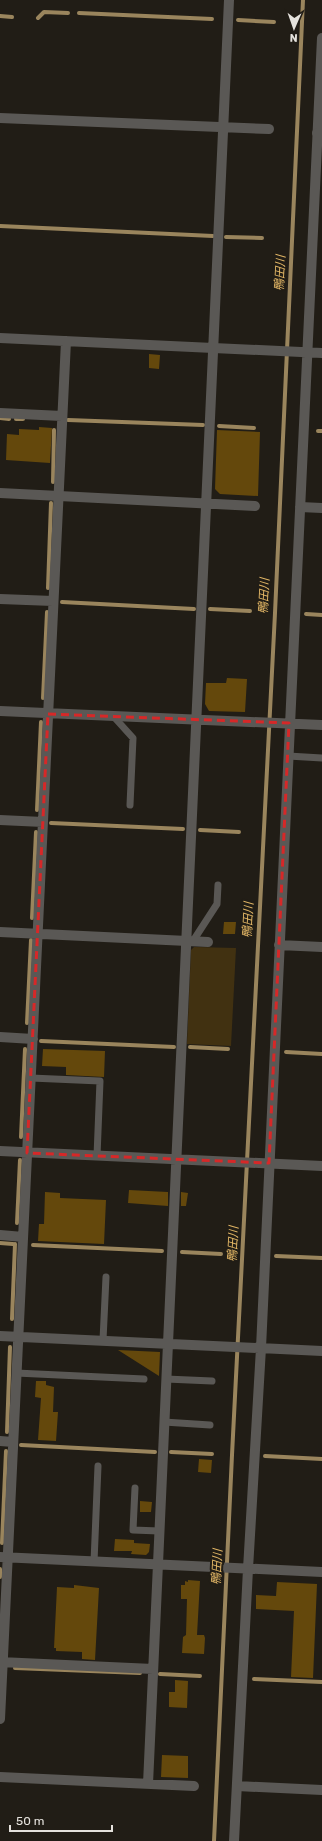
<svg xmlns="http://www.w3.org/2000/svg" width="322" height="1841" font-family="Rubik,'Noto Sans JP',sans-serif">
<rect width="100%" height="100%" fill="#211d16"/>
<!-- green -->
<path fill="#413111" d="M194,947L236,948L231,1046L187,1044L191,950Z"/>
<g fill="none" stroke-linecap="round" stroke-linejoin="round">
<!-- stream -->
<path stroke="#9a855d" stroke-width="4" d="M79,13L212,19
M0,16L12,17
M38,18L44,12L68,13
M238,20L274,22
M0,226L213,236
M226,237L262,238
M0,418L9,419
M16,419H23
M68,420L203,425
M219,426L254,428
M318,431H322
M53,482L54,430
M48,588L51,503
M62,602L194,609
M210,609L250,611
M306,614L322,615
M43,698L47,612
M37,810L41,722
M51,823L183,829
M200,830L239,832
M32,918L36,832
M27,1023L31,940
M41,1041L174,1047
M190,1047L228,1049
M286,1052L322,1054
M21,1137L25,1049
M17,1223L20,1160
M0,1243L13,1244
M33,1245L162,1251
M182,1252L221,1254
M276,1256L322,1258
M12,1319L15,1244
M7,1432L10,1347
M21,1445L155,1452
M171,1452L212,1454
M265,1456L322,1459
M2,1543L6,1451
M0,1577V1569
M15,1668L140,1673
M160,1674L200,1676
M254,1679L322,1682
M214,1841L232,1455L275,613L303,0"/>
</g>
<!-- building -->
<path fill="#64480c" d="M149,354L160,355L159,369L149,368Z
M39,427L52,428L50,463L6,460L7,434L19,435V429L39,430Z
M217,430L260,432L258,496L220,494L215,489Z
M227,678L247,679L245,712L209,711L205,704L206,683H226Z
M224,922H236L235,934H223Z
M43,1049L105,1051L104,1077L66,1075V1067L42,1066Z
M129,1190L168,1192V1206L128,1203Z
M45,1192L60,1193V1198L106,1200L104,1244L38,1241L39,1224H44Z
M181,1192L188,1193L186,1206H181Z
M118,1350L160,1352L159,1376Z
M36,1381H46V1385L54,1387L53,1412H58L56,1441L38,1440L41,1398L35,1397Z
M199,1459L212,1460L211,1473L198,1472Z
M140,1501L152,1502L151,1512H140Z
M115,1539L134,1540V1543L150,1544L149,1552L146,1555L131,1554L132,1551H114Z
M188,1580L200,1581L197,1635H204L205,1638L204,1654L182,1653L183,1637L186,1635L187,1599H181V1585H185V1581L188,1582Z
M277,1582L317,1584L313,1678L291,1677L294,1611L256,1609V1595L276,1596Z
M74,1585L99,1588L95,1660L82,1659V1652L56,1651V1648H54L57,1587L74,1588Z
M175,1680L188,1681L187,1708L169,1707V1692H175Z
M162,1755L188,1756V1778L161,1777Z"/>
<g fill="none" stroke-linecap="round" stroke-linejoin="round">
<!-- service -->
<path stroke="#5a5855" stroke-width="7" d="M114,717L133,738L130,805
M288,756L322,758
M193,941L217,904L218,885
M31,1078L100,1081L97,1156
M103,1340L106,1277
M16,1373L144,1379
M166,1379L212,1381
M164,1422L210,1425
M135,1488L133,1530L159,1531
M94,1562L98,1466"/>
<!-- minor -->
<path stroke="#5a5855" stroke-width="10" d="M0,118L269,129
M0,338L322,353
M0,413L62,416
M0,493L255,506
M300,507L322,508
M0,599L53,601
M0,711L322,725
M0,820L43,822
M0,932L208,942
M279,945L322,947
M0,1037L33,1039
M0,1151L322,1166
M0,1235L23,1237
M0,1336L322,1351
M0,1441L13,1442
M0,1557L322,1572
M0,1662L153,1669
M0,1719L66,341
M0,1777L194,1786
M148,1784L229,0
M237,1786L322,1790
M234,1841L248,1569L261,1348L322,38"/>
<!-- tertiary -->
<path stroke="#5a5855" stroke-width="10" d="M317,133H322"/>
</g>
<!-- marked area -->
<path fill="none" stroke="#d62828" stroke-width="3" stroke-dasharray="8 5" stroke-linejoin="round" d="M48,714L289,723L269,1163L27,1153Z"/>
<g text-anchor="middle" stroke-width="4" stroke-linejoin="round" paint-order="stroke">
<!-- water labels -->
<g font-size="12" font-style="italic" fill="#e3b766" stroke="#211d16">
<text transform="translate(280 273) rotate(-87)" y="4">鴨田川</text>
<text transform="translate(264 596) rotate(-87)" y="4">鴨田川</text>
<text transform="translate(248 920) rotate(-87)" y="4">鴨田川</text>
<text transform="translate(233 1244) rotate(-87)" y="4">鴨田川</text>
<text transform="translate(217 1567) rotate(-87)" y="4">鴨田川</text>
</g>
</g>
<!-- north arrow -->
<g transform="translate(294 28) rotate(182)" stroke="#211d16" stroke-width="3" paint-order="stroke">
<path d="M0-3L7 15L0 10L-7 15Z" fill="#e5e2dd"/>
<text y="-6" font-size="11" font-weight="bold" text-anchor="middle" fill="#e5e2dd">N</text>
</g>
<!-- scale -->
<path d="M10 1825v6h102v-6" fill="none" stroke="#e5e2dd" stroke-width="2"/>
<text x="16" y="1825" font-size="12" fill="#e5e2dd" stroke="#211d16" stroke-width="3" paint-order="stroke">50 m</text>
</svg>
